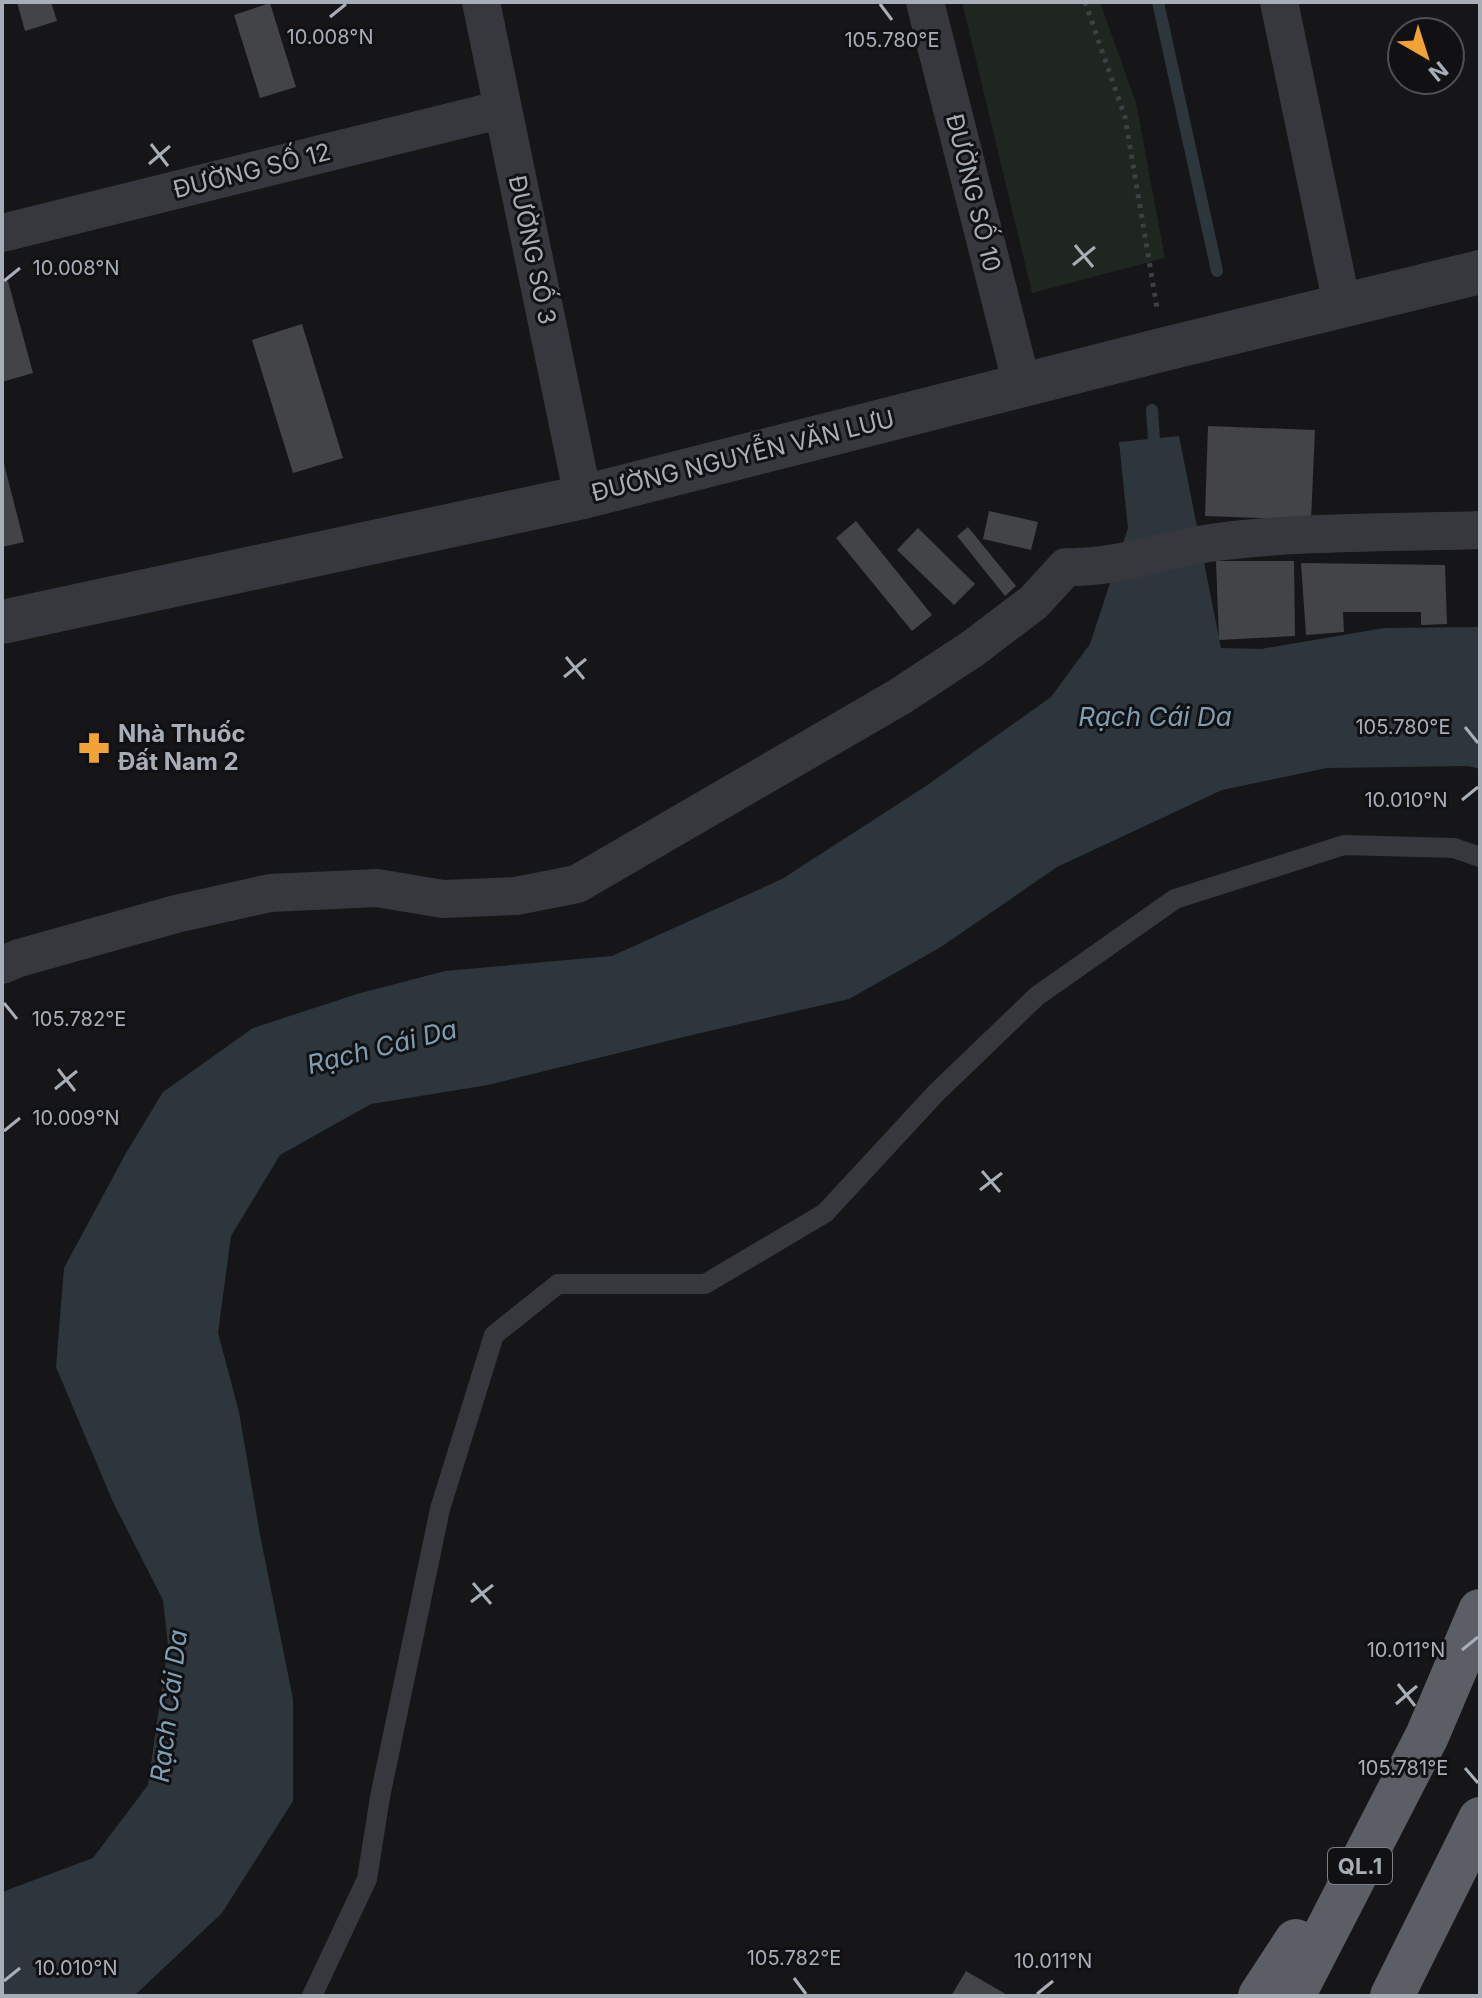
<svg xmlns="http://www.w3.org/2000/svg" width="1482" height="1998" font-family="Inter,sans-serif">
<rect width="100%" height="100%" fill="#161618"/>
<!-- green -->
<path fill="#1e261f" d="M962,2H1100L1136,103L1165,258L1032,293Z"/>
<!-- water -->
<path fill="#2c363c" d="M1179,436L1221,648L1261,649L1384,628L1480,627V769L1468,766L1327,768L1222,790L1057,867L941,947L849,999L696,1034L488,1085L371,1104L280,1155L231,1236L218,1333L239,1412L260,1535L293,1699V1801L222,1913L134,1996H2V1892L93,1858L148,1785L168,1645L163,1600L113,1502L56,1367L64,1268L126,1153L163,1092L253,1028L357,994L445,971L612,956L782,879L926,786L1051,697L1090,644L1128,528L1119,442Z"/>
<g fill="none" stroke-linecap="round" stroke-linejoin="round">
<!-- stream -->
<path stroke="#2c363c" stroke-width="12" d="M1158,2L1217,271
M1152,410L1155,455"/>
</g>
<!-- building -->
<path fill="#424448" d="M17,2H51L57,21L25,31Z
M270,3L296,87L260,98L234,15Z
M8,281L33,373L2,382V283Z
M302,324L343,458L293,473L252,340Z
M1208,426L1315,430L1311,520L1205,516Z
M2,456L24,542L2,547Z
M989,511L1038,522L1031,550L983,539Z
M856,521L932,615L912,631L836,538Z
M968,527L1016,586L1005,596L957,536Z
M918,528L975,584L954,605L897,550Z
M1216,561H1294L1295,636L1219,640Z
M1301,563L1445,565L1447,624L1421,625V612H1343L1344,632L1306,635Z
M966,1971L1009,1996H951Z"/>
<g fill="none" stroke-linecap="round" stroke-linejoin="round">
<!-- path -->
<path stroke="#3d4044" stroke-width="5" stroke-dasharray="4 6" stroke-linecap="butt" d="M1085,2L1125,117L1157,308"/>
<!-- service -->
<path stroke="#37383d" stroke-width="20" d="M312,1996L367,1879L380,1797L440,1509L494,1335L558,1284H705L825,1213L936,1093L1037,996L1175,899L1344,845L1454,848L1480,857"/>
<!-- minor -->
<path stroke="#37383d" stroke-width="38" d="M481,2L583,497
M925,2L1022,385
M1279,2L1342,305
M2,233L503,109
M2,965L19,958L176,914L270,893L377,888L443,899L516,896L577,884L899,697L972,649L1034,602L1066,567C1117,569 1166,548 1217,542C1303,531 1393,533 1480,530"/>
<!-- tertiary -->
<path stroke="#37383d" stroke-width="44" d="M2,622L583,497L1165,349L1480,272"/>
<!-- trunk -->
<path stroke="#5b5e65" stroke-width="44" d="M1260,1996L1296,1941
M1293,1996L1427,1736L1480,1611
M1392,1996L1480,1819"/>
</g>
<!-- ticks -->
<path fill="none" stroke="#a8aeb8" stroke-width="3" d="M880,4L892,20M330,17L346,4M151,144L168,166M149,164L170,146M1075,245L1093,267M1073,265L1095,247M4,281L20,268M566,657L584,679M564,677L586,659M1465,727L1478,743M1462,800L1478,787M4,1003L17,1019M58,1069L75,1091M55,1089L77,1071M4,1131L20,1118M982,1171L1000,1192M980,1190L1002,1173M473,1583L491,1604M471,1602L493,1585M1462,1650L1478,1637M1398,1684L1415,1706M1396,1704L1417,1686M1465,1768L1478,1783M794,1978L806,1994M4,1981L20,1968M1037,1994L1053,1981"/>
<!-- icons -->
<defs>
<symbol id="pharmacy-bare" viewBox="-9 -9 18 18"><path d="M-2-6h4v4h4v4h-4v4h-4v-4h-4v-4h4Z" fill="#f1a435" stroke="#111113" stroke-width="2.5" paint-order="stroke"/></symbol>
</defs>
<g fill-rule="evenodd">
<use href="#pharmacy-bare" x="72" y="726" width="44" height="44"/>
</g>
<g text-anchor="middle" stroke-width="6" stroke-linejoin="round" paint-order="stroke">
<!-- shield labels -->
<rect fill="#111113" stroke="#7b7f86" stroke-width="2" x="1328" y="1848" width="64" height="36" rx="6"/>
<g font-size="22" font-weight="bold" fill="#a8aeb8">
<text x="1360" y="1874">QL.1</text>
</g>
<!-- street labels -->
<g font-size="24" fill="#a8aeb8" stroke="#111113">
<text transform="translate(252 171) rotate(-14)" y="8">ĐƯỜNG SỐ 12</text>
<text transform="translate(973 193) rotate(76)" y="8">ĐƯỜNG SỐ 10</text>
<text transform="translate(532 250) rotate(78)" y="8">ĐƯỜNG SỐ 3</text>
<text transform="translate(743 456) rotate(-14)" y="8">ĐƯỜNG NGUYỄN VĂN LƯU</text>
</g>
<!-- poi labels -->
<g font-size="24" font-weight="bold" fill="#a8aeb8" stroke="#111113" text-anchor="start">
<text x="118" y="742">Nhà Thuốc<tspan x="118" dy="28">Đất Nam 2</tspan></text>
</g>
<!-- water labels -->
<g font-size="26" font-style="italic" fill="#7f9eb3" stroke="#111113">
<text x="1155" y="726">Rạch Cái Da</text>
<text transform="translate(382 1047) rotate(-14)" y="9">Rạch Cái Da</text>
<text transform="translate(169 1706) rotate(-83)" y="9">Rạch Cái Da</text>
</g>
</g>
<g font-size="20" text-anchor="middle" fill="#a8aeb8" stroke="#111113" stroke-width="6" stroke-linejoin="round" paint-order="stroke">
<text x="330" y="44">10.008°N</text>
<text x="892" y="47">105.780°E</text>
<text x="76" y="275">10.008°N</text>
<text x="1403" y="734">105.780°E</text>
<text x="1406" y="807">10.010°N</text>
<text x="79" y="1026">105.782°E</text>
<text x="76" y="1125">10.009°N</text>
<text x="1406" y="1657">10.011°N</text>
<text x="1403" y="1775">105.781°E</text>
<text x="794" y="1965">105.782°E</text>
<text x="1053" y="1968">10.011°N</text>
<text x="76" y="1975">10.010°N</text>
</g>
<!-- border -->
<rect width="1482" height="1998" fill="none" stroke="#a8aeb8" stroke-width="8"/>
<!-- north arrow -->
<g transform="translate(1426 56) rotate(141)"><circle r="38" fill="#111113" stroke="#4d5055" stroke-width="2"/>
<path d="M0-6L14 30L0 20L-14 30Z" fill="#f1a435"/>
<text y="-12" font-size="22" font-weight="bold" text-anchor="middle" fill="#a8aeb8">N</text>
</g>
</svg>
